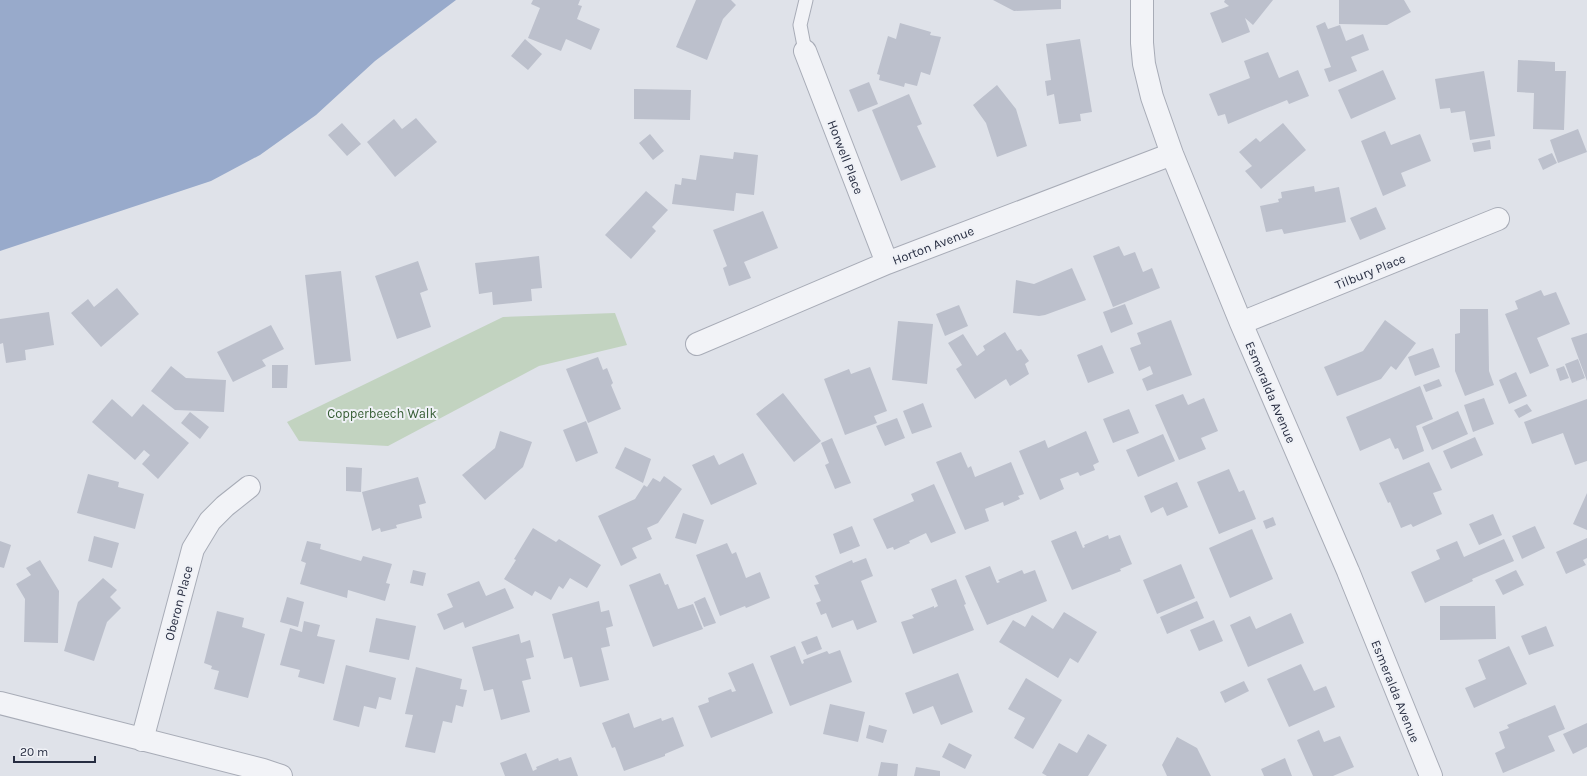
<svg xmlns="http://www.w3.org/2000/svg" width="1587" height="776" font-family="Karla,sans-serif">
<rect width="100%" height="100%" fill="#dfe2e9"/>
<!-- green -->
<path fill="#c2d3c0" d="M615,313L627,345L539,366L388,446L299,441L287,422L503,317Z"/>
<!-- water -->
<path fill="#98aacb" d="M0,0H456L375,61L316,115L260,155L211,181L0,251Z"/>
<!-- building -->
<path fill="#bcc0cc" d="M533,0H580L578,5L582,6L577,19L600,29L591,50L566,39L561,51L528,38L540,8L531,4Z
M696,0H731L736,5L723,19L707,60L676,47Z
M993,0H1061V9L1014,11Z
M1225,0H1273L1253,25L1245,18L1250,32L1222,43L1210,13L1229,6L1224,2Z
M1339,0H1404L1411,12L1387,25L1339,24Z
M1325,22L1328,29L1340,25L1346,41L1363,34L1369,50L1351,57L1357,71L1329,82L1324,69L1331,67L1316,26Z
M900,23L931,32L930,35L941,37L930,75L921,72L917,86L905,83L904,87L879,80L880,75L877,74L888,36L896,39Z
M525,39L542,54L528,70L511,56Z
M1080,39L1092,112L1080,114L1081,121L1059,124L1054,94L1047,96L1045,81L1051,80L1046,44Z
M1268,52L1279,78L1298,70L1309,96L1289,104L1287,100L1228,124L1225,114L1218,116L1209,94L1250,78L1244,61Z
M1518,60L1555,62V71H1566L1564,130L1533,129L1534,93L1517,92Z
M1383,70L1396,99L1351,119L1338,90Z
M1484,71L1495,136L1470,140L1465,111L1451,113L1450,108L1440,109L1435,79Z
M869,82L878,104L858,112L849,90Z
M997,85L1016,109L1027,146L997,157L986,123L973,105Z
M634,89L691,90L690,120L634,119Z
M909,94L922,124L917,126L936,167L901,181L872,110Z
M416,118L437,142L395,177L367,142L394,119L402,129Z
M342,123L361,144L347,156L328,135Z
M1283,123L1306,150L1261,189L1245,171L1252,166L1239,152L1256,138L1260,142Z
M1578,129L1587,152L1558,163L1550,140Z
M1385,131L1391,145L1420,134L1431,161L1401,173L1406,186L1383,196L1361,141Z
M650,134L664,151L653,160L639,143Z
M1490,140L1491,149L1474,152L1472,143Z
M734,152L758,155L754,195L736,193L734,211L672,204L675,184L681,185L682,178L696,180L700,155L733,159Z
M1552,153L1557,163L1543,170L1538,159Z
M1314,186L1315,192L1339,187L1346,222L1284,234L1282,229L1266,232L1260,206L1279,202L1278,199L1282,198L1281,192Z
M646,191L668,210L652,227L656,231L631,259L605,235Z
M1376,207L1386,229L1360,240L1350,218Z
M763,211L778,248L744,262L751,278L729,286L723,268L727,266L713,230Z
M1119,246L1124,256L1135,252L1143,272L1152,268L1160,288L1113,307L1093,256Z
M539,256L542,288L531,289L532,301L493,305L492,292L479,294L475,263Z
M418,261L428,290L420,293L431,327L397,339L375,276Z
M1072,268L1086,300L1045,315L1039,316L1013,313L1016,280L1034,284Z
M341,271L351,361L315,365L305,275Z
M117,288L139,314L101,347L71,313L88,299L94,307Z
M1541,290L1544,296L1556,292L1570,324L1537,338L1549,366L1530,374L1505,314L1518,309L1515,301Z
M1125,304L1133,324L1111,333L1103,312Z
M959,305L968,326L945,336L936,314Z
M1460,309H1488L1489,371L1494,385L1465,396L1455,371V334L1460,333Z
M49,312L54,345L25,350L26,360L6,363L3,343L0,344V319Z
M1171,320L1192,375L1147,391L1142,379L1153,374L1150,366L1139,371L1130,348L1141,344L1137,333Z
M1385,320L1416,343L1396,370L1391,366L1381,379L1337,396L1324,367L1363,351Z
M898,321L933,324L927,384L892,380Z
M271,325L284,349L262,360L266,366L233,382L217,352Z
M1005,332L1017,351L1021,349L1029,361L1025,364L1029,374L1010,386L1006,379L975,399L956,369L962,365L948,343L963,334L977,356L985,350L983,346Z
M1587,333V381L1571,338Z
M1102,345L1114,373L1088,383L1077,355Z
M1433,348L1440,367L1415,376L1408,357Z
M598,357L603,370L607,368L613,383L611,385L621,409L588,423L566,369Z
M1578,359L1585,378L1572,383L1565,364Z
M272,365H288L287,388H272Z
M171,366L186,378L226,380L224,412L175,410L151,391Z
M1564,366L1569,378L1560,381L1556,369Z
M870,367L887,411L874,416L877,423L845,435L824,379L849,369L851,374Z
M1516,372L1527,396L1509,404L1499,380Z
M1439,379L1442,386L1426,392L1423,385Z
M1420,386L1433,419L1416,426L1424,451L1403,460L1398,448L1395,449L1390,438L1360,451L1346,417Z
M783,393L821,441L794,462L756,414Z
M1183,394L1188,405L1204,398L1218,431L1201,438L1206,449L1179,460L1155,405Z
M1484,398L1494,424L1473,432L1464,405Z
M112,399L132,417L143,404L189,443L158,479L142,464L150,455L144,450L135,460L92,422Z
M1587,399V461L1575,465L1563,433L1532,444L1524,422Z
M923,403L932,427L912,434L903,411Z
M1527,404L1532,411L1519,418L1514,410Z
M1129,409L1139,433L1113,443L1103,419Z
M1458,411L1468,434L1432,450L1422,427Z
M190,412L209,427L200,439L181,423Z
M897,418L905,438L885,446L876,426Z
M586,421L598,453L576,462L563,430Z
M500,431L532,442L523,467L485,500L462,475L495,448Z
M1086,431L1099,462L1093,465L1095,470L1080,476L1078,472L1060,479L1064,489L1040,500L1019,451L1045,440L1048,448Z
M1163,434L1175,461L1138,477L1126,450Z
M1475,437L1483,455L1451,469L1443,451Z
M832,438L851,483L835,489L825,465L829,463L821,443Z
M625,447L651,459L643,483L615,468Z
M961,452L968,468L971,466L975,477L1011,462L1024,494L1018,496L1020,499L1004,506L1003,502L985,509L989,521L965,530L936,462Z
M743,453L757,484L711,505L692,465L714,455L719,465Z
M1429,462L1442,490L1433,493L1442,514L1413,527L1411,524L1401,528L1390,502L1388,503L1379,483Z
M346,467L362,468L361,492L346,491Z
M1229,469L1239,492L1244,490L1256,519L1219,534L1197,482Z
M88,474L119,482L118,487L144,494L135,529L77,513Z
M664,476L682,489L658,523L647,528L652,539L632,548L637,558L621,566L598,516L635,499L644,485L647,487L653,478L660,482Z
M418,477L426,503L419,505L422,518L396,525L397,528L381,532L380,528L372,531L362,492Z
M1177,482L1188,507L1167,516L1163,507L1151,513L1144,496Z
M934,484L956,533L931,543L926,533L909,541L910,543L894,550L893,547L887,549L873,519L914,501L911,494Z
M1587,493V530L1573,524Z
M683,513L704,520L696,544L675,538Z
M1493,514L1502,535L1479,545L1469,524Z
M1273,517L1276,525L1266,529L1263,521Z
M852,526L860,546L840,554L833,534Z
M1535,526L1545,548L1522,559L1512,536Z
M533,528L556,542L559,539L601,565L587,588L570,578L563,589L559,586L551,600L535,591L532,596L504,579L516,560L514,559Z
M1252,529L1273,579L1230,598L1209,548Z
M1076,531L1083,548L1085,547L1084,545L1108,535L1109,539L1120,535L1132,564L1120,569L1121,571L1072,590L1051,541Z
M94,536L119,543L112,568L88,561Z
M1587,538V558L1583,560L1586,565L1566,574L1556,552Z
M1504,539L1514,561L1472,579L1473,581L1425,603L1411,572L1440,559L1436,550L1457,541L1464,557Z
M0,541L11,545L4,568L0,567Z
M307,541L321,544L320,549L361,561L363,556L392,564L386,583L390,584L385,601L348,590L347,598L300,584L306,563L301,561Z
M727,543L732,554L736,552L746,578L760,572L770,598L746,608L745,606L720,616L696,555Z
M866,558L873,576L861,581L877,622L857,630L853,620L832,628L826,613L821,615L816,603L821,601L814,585L819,584L815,576L852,560L853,563Z
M40,560L59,591L58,643L24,642L25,599L16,584L31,575L26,568Z
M1181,564L1195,598L1157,614L1143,580Z
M990,566L997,583L1000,582L998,580L1022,570L1024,574L1035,570L1047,601L987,625L965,576Z
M413,570L426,573L423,586L410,583Z
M1516,570L1524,585L1503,595L1495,580Z
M660,573L665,585L668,584L678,609L693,604L703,629L653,647L629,585Z
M103,578L117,590L110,597L121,608L107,622L94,661L64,651L78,602Z
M956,579L966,604L964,605L974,630L913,654L901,622L914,618L912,615L934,606V608L938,606L931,589Z
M479,581L486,596L505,588L514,608L465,628L463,622L444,630L437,614L453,607L447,594Z
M287,597L304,602L298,627L280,622Z
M705,597L716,623L704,627L694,602Z
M599,601L601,612L609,610L613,626L606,628L610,646L601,648L609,680L580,687L572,657L564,659L552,614Z
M1197,601L1204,618L1167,634L1160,617Z
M1440,606H1495L1496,639L1440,640Z
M217,611L244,618L242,627L265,634L248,698L214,689L219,671L211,669L212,666L204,663Z
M1064,612L1097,632L1078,663L1070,658L1058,678L999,642L1013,620L1025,627L1032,615L1053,629Z
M1291,613L1304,643L1248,667L1230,625L1250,616L1256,629Z
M376,618L416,626L409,660L369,652Z
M1214,620L1223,641L1199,651L1190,630Z
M304,621L320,625L317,636L335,640L324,684L298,677L300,670L280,665L290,628L302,632Z
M1546,626L1554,646L1529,655L1521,636Z
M519,634L521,643L530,640L534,657L526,659L531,679L522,681L530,712L501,720L493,689L484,691L472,647Z
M817,636L822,649L807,655L801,642Z
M795,646L802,664L804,663L803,660L827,651L829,654L840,650L852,682L790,706L770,656Z
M1509,646L1527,684L1474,708L1465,688L1486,679L1478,660Z
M753,663L773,713L711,738L698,706L709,702L708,698L731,689L732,692L736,691L728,673Z
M1301,664L1314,691L1326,686L1335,707L1289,727L1267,679Z
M346,665L396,678L391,700L379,697L376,709L364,706L359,727L333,720Z
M416,667L462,679L460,689L467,690L463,707L456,705L452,723L443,721L435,753L405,747L413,715L405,714Z
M958,673L973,712L941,725L933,706L913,714L905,693Z
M1026,678L1062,700L1033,749L1014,738L1025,718L1008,709Z
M1244,681L1249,691L1225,703L1220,692Z
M830,704L865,712L858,742L823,734Z
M1555,705L1565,729L1548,736L1555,751L1503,773L1495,753L1505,748L1499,732L1509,728L1507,725Z
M629,713L634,728L661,718L662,721L673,717L684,746L665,754V756L624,771L615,747L612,748L602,723Z
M1587,723V747L1573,754L1563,734Z
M869,725L887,730L883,743L866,738Z
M1319,730L1324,742L1340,736L1354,767L1333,776H1313L1297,740Z
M1088,734L1107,745L1088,776H1047L1042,773L1059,743L1077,753Z
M1177,737L1197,748L1211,776H1167L1162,765Z
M949,743L972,755L965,769L942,757Z
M526,753L533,771L537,769L536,767L558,758L559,761L571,757L578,776H505L500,763Z
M1285,758L1292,776H1264L1261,769Z
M881,762L898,764L897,776H878Z
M916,767L940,771V776H914Z"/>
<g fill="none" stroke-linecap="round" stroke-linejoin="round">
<defs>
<path id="service" d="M805,51L800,25L806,0"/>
<path id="minor" d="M1142,0V43L1144,64L1152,97L1172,154L1241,323L1348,571L1431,776
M805,51L887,263
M1241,323L1498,219
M697,344L887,263L1172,154
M0,703L263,770L281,776
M142,740L193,549L210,521L225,506L249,487"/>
</defs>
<!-- service casing -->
<use href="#service" stroke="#a8acb7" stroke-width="15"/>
<!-- minor casing -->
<use href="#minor" stroke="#a8acb7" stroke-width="24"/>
<!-- service -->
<use href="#service" stroke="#f2f3f7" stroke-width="13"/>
<!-- minor -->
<use href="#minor" stroke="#f2f3f7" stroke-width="22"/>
</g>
<g text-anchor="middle" stroke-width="4" stroke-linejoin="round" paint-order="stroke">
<!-- street labels -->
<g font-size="13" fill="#272d41" stroke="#eff1f6">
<text transform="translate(846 157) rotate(69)" y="5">Horwell Place</text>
<text transform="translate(933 245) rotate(-21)" y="5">Horton Avenue</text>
<text transform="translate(1370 271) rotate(-22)" y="5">Tilbury Place</text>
<text transform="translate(1271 392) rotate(67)" y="5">Esmeralda Avenue</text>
<text transform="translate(178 603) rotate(-75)" y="5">Oberon Place</text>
<text transform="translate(1396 691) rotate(68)" y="5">Esmeralda Avenue</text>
</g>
<!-- park labels -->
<g font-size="13" fill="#365d34" stroke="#eff1f6">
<text x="382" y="418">Copperbeech Walk</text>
</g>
</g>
<!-- scale -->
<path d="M14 756v6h81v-6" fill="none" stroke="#272d41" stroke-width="2"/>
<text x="20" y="756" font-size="12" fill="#272d41" stroke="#eff1f6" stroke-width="3" paint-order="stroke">20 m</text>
</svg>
